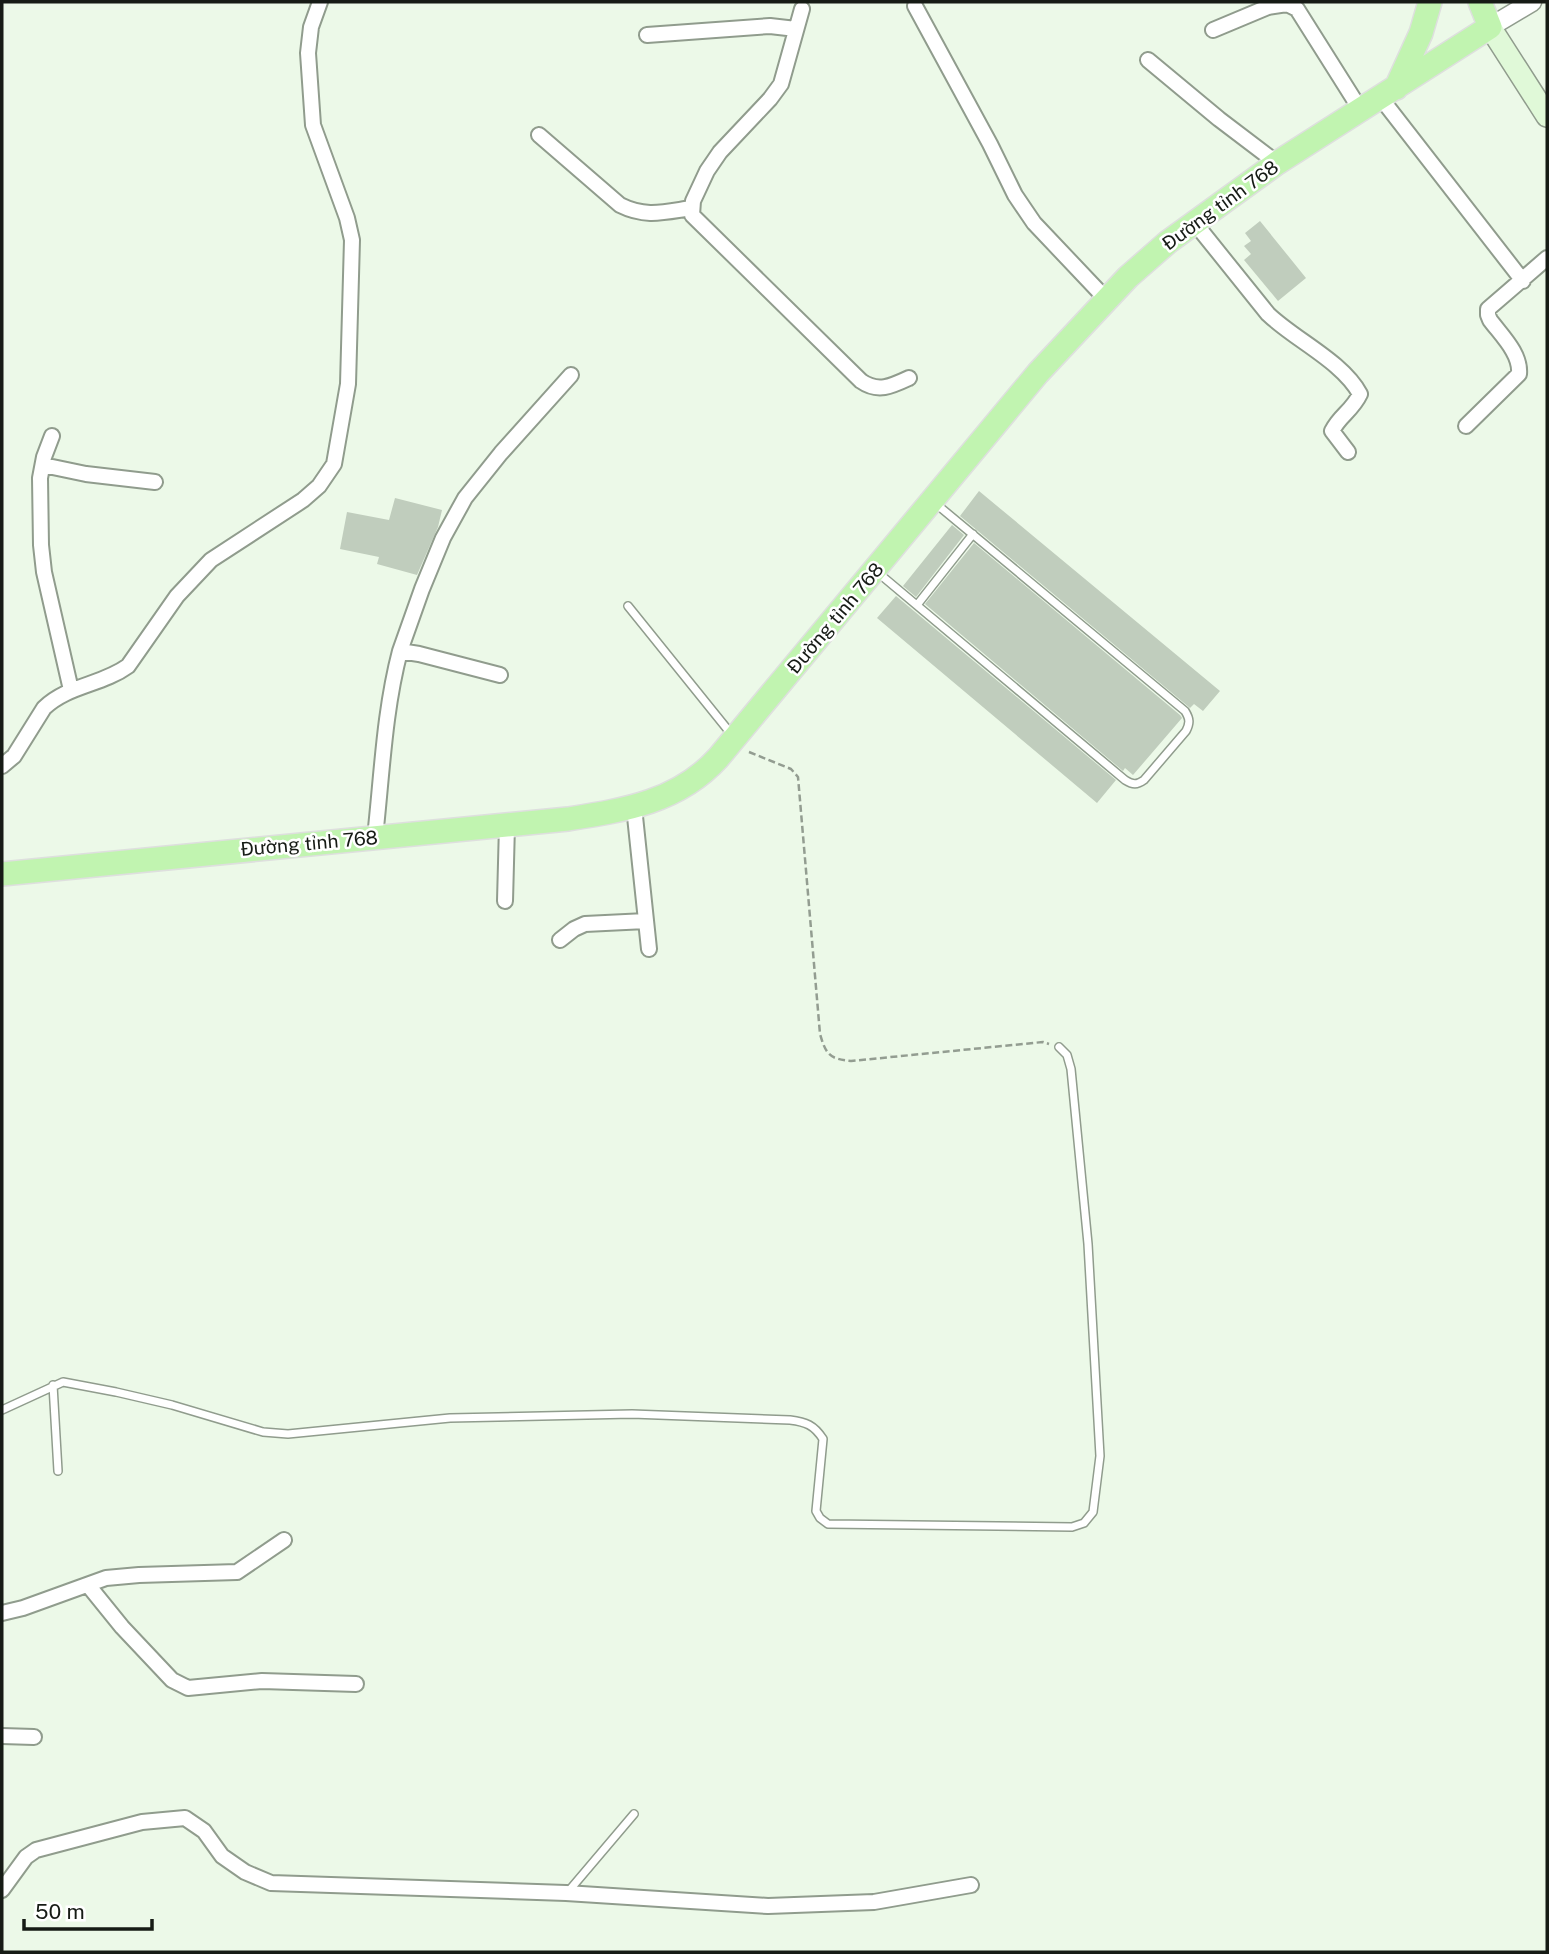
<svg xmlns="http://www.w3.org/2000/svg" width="1549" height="1954" font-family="'Public Sans',sans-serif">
<rect width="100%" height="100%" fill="#ecf9e8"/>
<!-- building -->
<path fill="#c0cdbd" d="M1260,221L1306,278L1278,301L1244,260L1251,254L1244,246L1251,241L1245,233Z
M979,491L1220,691L1203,711L1194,704L1190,708L960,516Z
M395,498L442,510L438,527L417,575L377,564L379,557L340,549L347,512L389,520Z
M952,525L964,535L916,597L903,586Z
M974,543L1180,715L1182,718L1133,775L1125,768L1123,771L925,604Z
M896,596L1116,780L1097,803L877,618Z"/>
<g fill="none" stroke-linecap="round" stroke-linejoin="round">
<defs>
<path id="service" d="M876,571L1125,780C1133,785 1137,785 1144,780L1186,731C1190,723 1190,719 1185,711L935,503
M917,605L973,534
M628,606L732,735
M53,1385L58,1471
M2,1410L63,1382L116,1392L172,1405L263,1432L288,1434L450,1418L632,1414L790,1420C806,1422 814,1425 823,1439L816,1511L820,1518L828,1524L1072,1527L1084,1523L1093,1512L1100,1456L1088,1244L1071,1069L1067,1055L1059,1047
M567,1893L634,1814"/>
<path id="minor" d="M915,6L990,144L1015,195L1034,223L1106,299
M802,9L781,84L770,99L720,152L707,171L693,201L692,215L861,381C878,393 892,386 909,378
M1213,30L1268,7L1287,4L1297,9L1360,109
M647,35L770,26L796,29
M1148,60L1219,119L1277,163
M1380,97L1523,281
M539,135L620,205C646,218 664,212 692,208
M1194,222L1268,314C1295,340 1342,361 1360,394C1352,411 1340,415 1332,431L1348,452
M1466,426L1519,374C1521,354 1502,336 1490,320L1488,315V309L1547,258
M52,436L44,457L40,478L41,545L44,572L71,690
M43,465L86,474L155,482
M400,651L422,589L443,538L465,498L501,453L571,375
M2,766L14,756L44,708C68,685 102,685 128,666L177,596L211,560L303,500L319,486L334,464L348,384L352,240L347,218L313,125L308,53L311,27L320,2
M634,807L649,949
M375,837C382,775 384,712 400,651L419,654L500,675
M505,901L507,825
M560,940L574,929L585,924L646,921
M88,1585L122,1627L172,1680L188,1688L262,1681L356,1684
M2,1613L23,1608L106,1578L139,1575L237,1572L284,1540
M2,1736L34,1737
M2,1890L26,1857L36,1850L142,1822L185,1818L204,1831L222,1856L245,1872L271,1883L566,1893L768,1906L874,1902L971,1885"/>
<path id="tertiary" d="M1490,27L1532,2"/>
<path id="secondary" d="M1490,27L1547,116"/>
<path id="primary" d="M1396,88L1421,33L1430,2
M2,874L568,819C625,810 678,802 718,758L1038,373L1128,277L1168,242L1277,163L1490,27L1480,2"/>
</defs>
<!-- service casing -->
<use href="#service" stroke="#909c8d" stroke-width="10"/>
<!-- minor casing -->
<use href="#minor" stroke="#909c8d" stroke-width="18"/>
<!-- tertiary casing -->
<use href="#tertiary" stroke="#909c8d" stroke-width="21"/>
<!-- secondary casing -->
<use href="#secondary" stroke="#909c8d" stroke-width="24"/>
<!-- primary casing -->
<use href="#primary" stroke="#dedfde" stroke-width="26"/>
<!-- path -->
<path stroke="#939d91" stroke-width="2.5" stroke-dasharray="7 3.5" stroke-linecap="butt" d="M749,752L791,769L798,777L820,1034C826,1055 830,1059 851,1061L1043,1042L1049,1044"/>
<!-- service -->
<use href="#service" stroke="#fff" stroke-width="7"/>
<!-- minor -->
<use href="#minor" stroke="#fff" stroke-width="14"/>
<!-- tertiary -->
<use href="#tertiary" stroke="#fff" stroke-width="18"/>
<!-- secondary -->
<use href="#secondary" stroke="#e0f9d8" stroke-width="21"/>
<!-- primary -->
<use href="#primary" stroke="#c1f4b0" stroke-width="23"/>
</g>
<g text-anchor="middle" stroke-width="5" stroke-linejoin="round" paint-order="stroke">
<!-- street labels -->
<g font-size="19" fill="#161b15" stroke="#fff">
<text transform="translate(1220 205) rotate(-36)" y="7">Đường tỉnh 768</text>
<text transform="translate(835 618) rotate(-50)" y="7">Đường tỉnh 768</text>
<text transform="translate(309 843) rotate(-5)" y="7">Đường tỉnh 768</text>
</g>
</g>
<!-- border -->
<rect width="1549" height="1954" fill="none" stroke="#161b15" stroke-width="7"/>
<!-- scale -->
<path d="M24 1919v10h128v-10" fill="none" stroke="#161b15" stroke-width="3.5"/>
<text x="35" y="1919" font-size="21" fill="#161b15" stroke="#ffffff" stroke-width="5" paint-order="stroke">50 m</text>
</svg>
